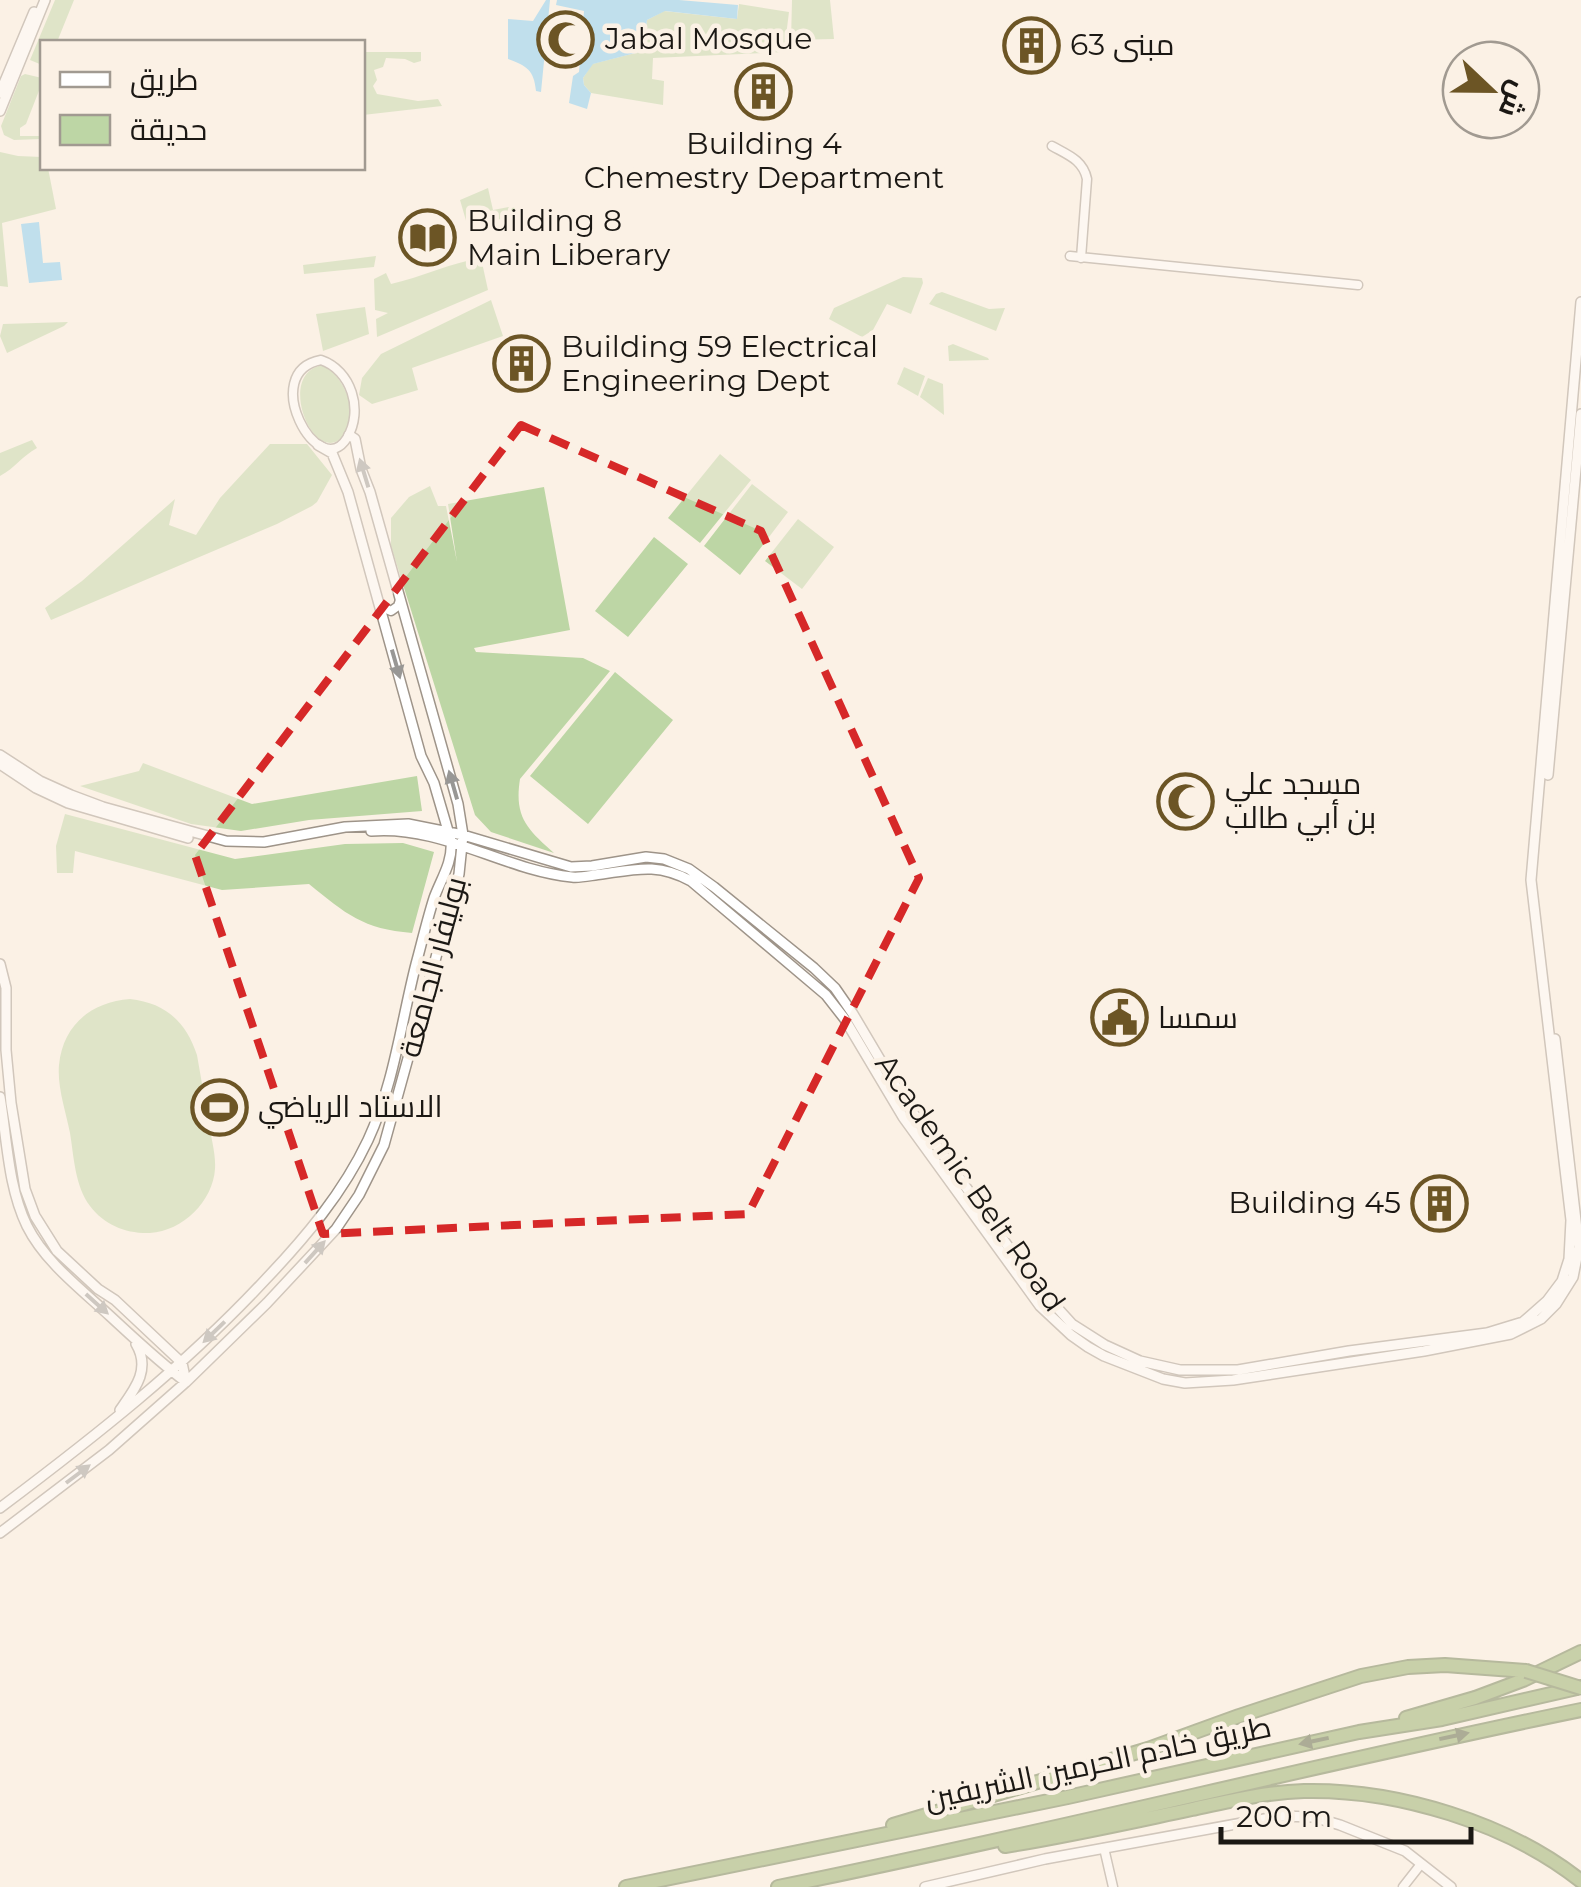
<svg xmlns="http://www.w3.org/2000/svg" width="1581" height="1887" font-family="Montserrat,Cairo,sans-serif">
<rect width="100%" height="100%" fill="#fbf1e5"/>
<!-- green -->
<path fill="#bdd6a5" d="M55,0H74L57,42H42V65L30,60Z
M792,0H830L834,39L791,40Z
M739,4L789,12L784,52L653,58L652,79L664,81L663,105L591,93L584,85L583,78L592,64L643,51L647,20L664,11L737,19Z
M363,52H421V61L414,63L405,59L386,58L383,67L374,70L377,80L373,86L377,94L418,101L438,99L442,106L363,115Z
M25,74L42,78V83L26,124L20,128V136H42V139L14,140L4,135L1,126L21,76Z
M0,152L18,156L42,157V168H48L56,209L2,223L8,287L0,286Z
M488,188L493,210L514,206L516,213L469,231L460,200Z
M376,256L374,267L304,274L303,265Z
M481,258L488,290L377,337L376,319L388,313L375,310L374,279L386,273L391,284C422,277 450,263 481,258Z
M903,277L922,278L923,283L911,314L887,304L873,330L862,337L829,319L834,308Z
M942,292L989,309L1005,308L996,331L929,304L936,294Z
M491,300L503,336L412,368L418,390L372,404L359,395L362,378L381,354Z
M365,307L369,334L323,351L316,314Z
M68,322L64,326L7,353L0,336L3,324Z
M953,344L988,358L989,360L949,361L948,346Z
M323,365C345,376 365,423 339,440C310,460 277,372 323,365Z
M904,367L925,376L918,396L897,384Z
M928,378L943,384L944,415L920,397Z
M32,440L37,448C22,456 15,468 0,476V453Z
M270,444H307L332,475L317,502L312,506L277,524L51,620L45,608L82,581L175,499L169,525L196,535L220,498Z
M720,454L751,480L700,543L668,518Z
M752,484L788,512L740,575L704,546Z
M430,486L438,506H446L457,562L448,504L544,487L570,630L474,648L476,652L583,658L610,671L520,779C514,817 527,829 554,853L491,832L475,815L391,546V518L409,497Z
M798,519L834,547L802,589L765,561Z
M654,537L688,564L628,637L595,611Z
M615,672L673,720L588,824L530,776Z
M143,763L252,804L417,776L422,811L309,820L241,831L191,824L80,786L139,771Z
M65,814L235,859L345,844L403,843L434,852L412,933C363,929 346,914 309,884L222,890L75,851L73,873H57L56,846Z
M130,999C166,1003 186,1022 197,1055C201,1078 205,1101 209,1123C211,1138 216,1154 215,1169C213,1201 183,1231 150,1233C127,1234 104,1225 90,1206C75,1186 74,1158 70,1133C66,1112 57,1087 59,1065C63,1025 91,1002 130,999Z"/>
<!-- water -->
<path fill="#78cbf3" d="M546,0H550L541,92L536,91C534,70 527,66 508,59V19L533,21Z
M557,0H679L738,5L737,19L665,11L647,20L643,51L593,64L583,78L584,85L591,93L587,109L569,103L573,76L579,72L584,11L556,5Z
M39,222L43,263L60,262L62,280L29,283L21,224Z"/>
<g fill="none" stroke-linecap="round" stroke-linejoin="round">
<defs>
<path id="minor" d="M1052,146C1068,155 1083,160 1087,179L1081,258
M1070,256L1358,285
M321,360C351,370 364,410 347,438C319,484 257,372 321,360Z
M379,603L384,608L391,611L398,606L400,600
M1104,1848L1113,1887
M1403,1887L1421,1864"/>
<path id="tertiary" d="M0,93L34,12
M0,111L45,0
M0,755L40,781L71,795L103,807L226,841L264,842L345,827L408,824L463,835L571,867L592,866L646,857L664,859L689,869L714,887L814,968L835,988L853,1014L904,1100L1032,1280L1072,1324L1105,1345L1140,1361L1180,1370H1238L1349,1351L1487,1333L1523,1322L1547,1301L1562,1281L1569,1259L1571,1220L1531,880L1581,302
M0,764L36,788L68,803L188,838
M1548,775L1581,414
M371,831C442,825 503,870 572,877C581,878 592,875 602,874C637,869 658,863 691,881L826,995L844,1018L903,1117L1040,1306L1071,1335L1088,1347L1104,1356L1163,1379L1185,1383L1233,1380L1424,1351L1511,1334L1541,1319L1556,1304L1573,1277L1579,1247L1555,1039
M0,964L6,988V1050L11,1103L25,1189L35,1216L57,1251L98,1289L115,1300L182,1363L186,1382
M0,1097C7,1139 8,1187 27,1226C45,1262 81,1289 110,1316C135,1339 159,1362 186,1382
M120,1410C135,1389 151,1369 136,1344
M0,1508C93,1438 185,1366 265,1280C305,1238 343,1193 368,1140C394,1084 401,1023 416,964C422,942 427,920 434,898C441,879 453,862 451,841L434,783L421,756L348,492L332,453L318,445
M0,1533L109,1450L186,1382L267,1303L336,1229L359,1195L384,1145L459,874L463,835L458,804L370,492L361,469L355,439L349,435
M925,1887L1045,1859L1280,1816L1313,1817L1340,1825L1405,1851L1451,1887"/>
<path id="motorway" d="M1406,1718L1475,1698L1523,1680L1581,1652
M893,1825L1148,1749L1239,1716L1361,1676L1408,1667L1445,1665L1526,1671
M1005,1846C1068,1836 1130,1822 1192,1809C1229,1801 1266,1792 1304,1791C1397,1789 1508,1823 1581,1881
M626,1887L1068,1797L1359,1732L1442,1719L1581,1687
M778,1887C1047,1833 1312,1765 1581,1710"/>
</defs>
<!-- minor casing -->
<use href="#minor" stroke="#9e9489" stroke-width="11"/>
<!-- tertiary casing -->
<use href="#tertiary" stroke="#9e9489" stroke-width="12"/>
<!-- motorway casing -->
<use href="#motorway" stroke="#637645" stroke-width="16"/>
<!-- minor -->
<use href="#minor" stroke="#fff" stroke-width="8"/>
<!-- tertiary -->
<use href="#tertiary" stroke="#fff" stroke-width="9"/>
<!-- motorway -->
<use href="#motorway" stroke="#8aa85f" stroke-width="12"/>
<defs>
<path id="motorway-bridge" d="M1526,1671L1581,1688"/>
</defs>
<!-- motorway-bridge casing -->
<use href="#motorway-bridge" stroke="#637645" stroke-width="16" stroke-linecap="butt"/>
<!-- motorway-bridge -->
<use href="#motorway-bridge" stroke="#8aa85f" stroke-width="12"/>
</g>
<!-- one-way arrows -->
<defs><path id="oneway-solid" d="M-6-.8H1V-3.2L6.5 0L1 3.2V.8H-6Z" transform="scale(2.5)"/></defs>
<g fill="#989795">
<use href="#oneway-solid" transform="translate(364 473) rotate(-107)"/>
<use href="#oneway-solid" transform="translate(396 664) rotate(74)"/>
<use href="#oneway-solid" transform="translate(453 785) rotate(-106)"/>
<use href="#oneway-solid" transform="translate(315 1252) rotate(-48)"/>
<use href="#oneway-solid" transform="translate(97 1304) rotate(42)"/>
<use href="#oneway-solid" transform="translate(214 1332) rotate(136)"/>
<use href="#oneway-solid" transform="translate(78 1474) rotate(-37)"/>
</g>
<g fill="#4d5936">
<use href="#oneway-solid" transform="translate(1454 1736) rotate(-12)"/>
<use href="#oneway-solid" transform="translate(1314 1741) rotate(168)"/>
</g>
<!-- marked area -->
<path d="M0 0H1581V1887H0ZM521,425L761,531L919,878L748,1214L323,1234L195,855Z" fill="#fbf1e5" fill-opacity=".55" fill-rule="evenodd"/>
<path fill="none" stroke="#d62828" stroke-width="8" stroke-dasharray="20 12" stroke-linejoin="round" d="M521,425L761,531L919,878L748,1214L323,1234L195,855Z"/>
<!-- icons -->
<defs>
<symbol id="mosque-ring" viewBox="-11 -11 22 22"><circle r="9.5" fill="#fbf1e5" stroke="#6c5525" stroke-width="1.5"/><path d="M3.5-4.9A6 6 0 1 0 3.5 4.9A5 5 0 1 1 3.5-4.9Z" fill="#6c5525"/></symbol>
<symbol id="building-ring" viewBox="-11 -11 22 22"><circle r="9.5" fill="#fbf1e5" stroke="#6c5525" stroke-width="1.5"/><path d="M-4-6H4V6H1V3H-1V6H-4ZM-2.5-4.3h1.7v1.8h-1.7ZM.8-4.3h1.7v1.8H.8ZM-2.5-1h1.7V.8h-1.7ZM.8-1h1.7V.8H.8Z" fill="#6c5525"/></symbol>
<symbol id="library-ring" viewBox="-11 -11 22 22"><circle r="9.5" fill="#fbf1e5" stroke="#6c5525" stroke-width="1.5"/><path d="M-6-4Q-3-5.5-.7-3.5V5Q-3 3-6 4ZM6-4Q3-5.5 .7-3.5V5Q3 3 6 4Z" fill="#6c5525"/></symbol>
<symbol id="civic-ring" viewBox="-11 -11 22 22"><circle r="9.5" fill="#fbf1e5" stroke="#6c5525" stroke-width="1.5"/><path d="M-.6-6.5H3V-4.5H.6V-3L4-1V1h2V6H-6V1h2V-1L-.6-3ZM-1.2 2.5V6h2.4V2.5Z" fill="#6c5525"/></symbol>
<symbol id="stadium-ring" viewBox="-11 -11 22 22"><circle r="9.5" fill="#fbf1e5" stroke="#6c5525" stroke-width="1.5"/><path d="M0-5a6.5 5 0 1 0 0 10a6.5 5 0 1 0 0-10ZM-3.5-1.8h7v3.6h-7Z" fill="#6c5525"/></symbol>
</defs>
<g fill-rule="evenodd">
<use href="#mosque-ring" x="534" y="8" width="63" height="63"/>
<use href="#building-ring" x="1000" y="14" width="63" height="63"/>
<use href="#building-ring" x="732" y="60" width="63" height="63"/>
<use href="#library-ring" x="396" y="206" width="63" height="63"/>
<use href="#building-ring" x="490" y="332" width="63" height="63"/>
<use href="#mosque-ring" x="1154" y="770" width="63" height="63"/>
<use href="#civic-ring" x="1088" y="986" width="63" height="63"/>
<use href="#stadium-ring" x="188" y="1076" width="63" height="63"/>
<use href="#building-ring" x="1408" y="1172" width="63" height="63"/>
</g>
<g text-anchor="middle" stroke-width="9" stroke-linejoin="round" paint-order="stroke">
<!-- poi labels -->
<g font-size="30" fill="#1b1814" stroke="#fbf1e5" text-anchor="start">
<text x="605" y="49">Jabal Mosque</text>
<text x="1070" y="55">مبنى 63</text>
<text x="764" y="154" text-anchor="middle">Building 4<tspan x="764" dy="34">Chemestry Department</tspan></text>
<text x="467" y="231">Building 8<tspan x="467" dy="34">Main Liberary</tspan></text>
<text x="561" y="357">Building 59 Electrical<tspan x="561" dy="34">Engineering Dept</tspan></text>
<text x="1225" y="794">مسجد علي<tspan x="1225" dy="34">بن أبي طالب</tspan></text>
<text x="1158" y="1028">سمسا</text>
<text x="258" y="1117">الاستاد الرياضي</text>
<text x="1401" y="1213" text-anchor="end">Building 45</text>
</g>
<!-- street labels -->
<g font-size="30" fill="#1b1814" stroke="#fbf1e5">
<text transform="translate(433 967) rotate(-75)" y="10">بوليفار الجامعة</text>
<text transform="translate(970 1183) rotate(55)" y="10">Academic Belt Road</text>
<text transform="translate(1098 1763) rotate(-12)" y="10">طريق خادم الحرمين الشريفين</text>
</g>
</g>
<!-- legend -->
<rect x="40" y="40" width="325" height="130" fill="#fbf1e5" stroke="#a19a91" stroke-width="2.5"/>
<rect x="60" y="72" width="50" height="15" fill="#ffffff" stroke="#a19a91" stroke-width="2.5"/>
<text x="130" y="90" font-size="30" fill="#1b1814">طريق</text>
<rect x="60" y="115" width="50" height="30" fill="#bdd6a5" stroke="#a19a91" stroke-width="2.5"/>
<text x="130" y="140" font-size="30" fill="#1b1814">حديقة</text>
<!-- north arrow -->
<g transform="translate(1491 90) rotate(112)"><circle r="48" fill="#fbf1e5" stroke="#a19a91" stroke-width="2.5"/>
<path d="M0-8L18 38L0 25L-18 38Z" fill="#6c5525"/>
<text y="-15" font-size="28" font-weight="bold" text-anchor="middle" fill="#1b1814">ش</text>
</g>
<!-- scale -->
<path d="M1221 1827v15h250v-15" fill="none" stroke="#1b1814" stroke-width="5"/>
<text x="1236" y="1827" font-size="30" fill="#1b1814" stroke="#fbf1e5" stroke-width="8" paint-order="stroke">200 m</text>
</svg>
